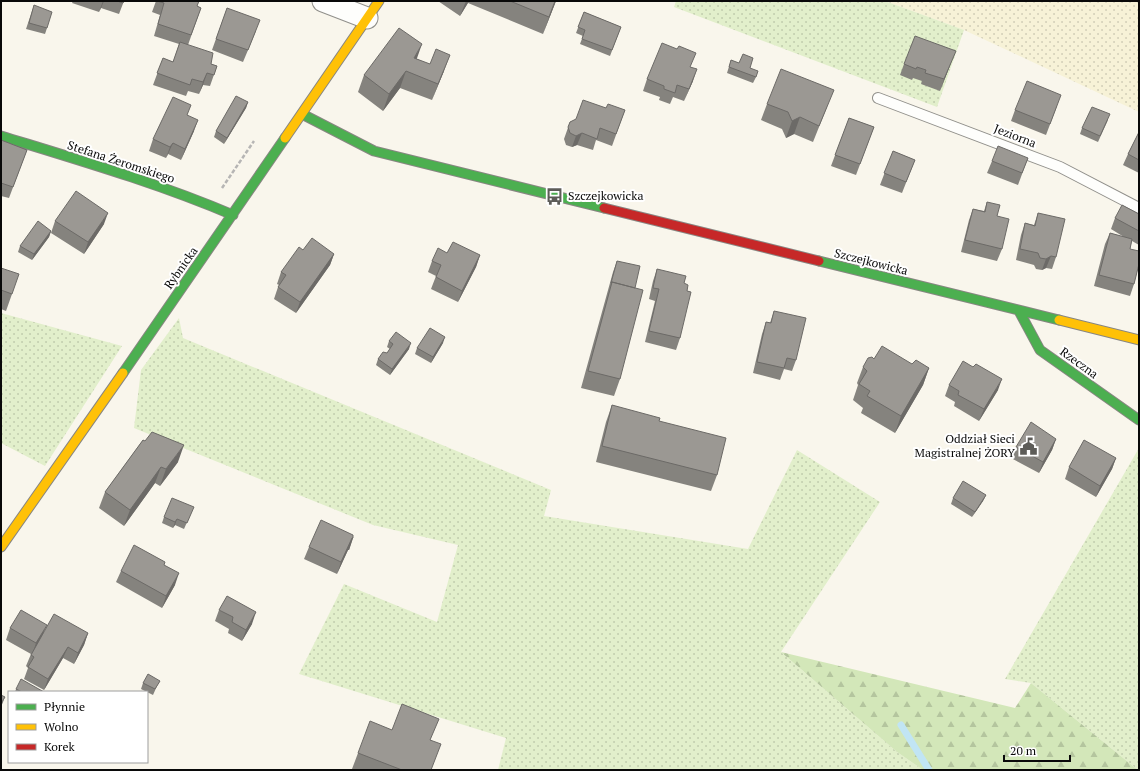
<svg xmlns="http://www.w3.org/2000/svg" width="1140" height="771" font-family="'PT Serif',serif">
<defs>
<pattern id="farmland-dots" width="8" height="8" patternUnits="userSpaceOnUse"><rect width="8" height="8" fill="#f7f2d7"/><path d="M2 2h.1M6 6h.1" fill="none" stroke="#d2ceb7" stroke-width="1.8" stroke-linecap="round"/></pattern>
<pattern id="grass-dots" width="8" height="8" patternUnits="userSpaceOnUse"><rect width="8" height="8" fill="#e2efcb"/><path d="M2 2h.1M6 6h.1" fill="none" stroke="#c1ccad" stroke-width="1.8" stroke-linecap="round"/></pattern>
<pattern id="forest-firs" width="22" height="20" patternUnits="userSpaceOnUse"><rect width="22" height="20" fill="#d3e7b9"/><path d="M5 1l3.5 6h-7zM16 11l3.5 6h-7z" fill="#b4c59e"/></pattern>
</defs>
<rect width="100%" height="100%" fill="#f9f6ec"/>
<!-- farmland -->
<path fill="url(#farmland-dots)" d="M885,1H1139V112L964,30Z"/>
<!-- grass -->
<path fill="url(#grass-dots)" d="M676,1H885L964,30L937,107L674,7Z
M1,313L122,346L45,466L1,443Z
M179,318L183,338L551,490L544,516L748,549L797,450L880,502L781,652L897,752L923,770H498L506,738L299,674L344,584L437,622L458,545L373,525L134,428L141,370Z
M1139,448V770H1138L1031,683L1005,679Z"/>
<!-- forest -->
<path fill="url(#forest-firs)" d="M781,652L1015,708L1031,683L1138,770H923L897,752Z"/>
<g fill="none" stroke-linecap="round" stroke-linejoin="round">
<!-- stream -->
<path stroke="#c1e5f4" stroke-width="7" d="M901,725L929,770"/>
<defs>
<path id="lane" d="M878,98L1060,167L1139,208"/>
<path id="street" d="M323,1L367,18"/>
<path id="fast" d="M302,114L374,151L604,208
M1,136C79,160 158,183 233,215
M819,261L1059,320
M1019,311L1040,350L1139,420
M123,373L285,138"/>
<path id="slow" d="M285,138L379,1
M1059,320L1139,340
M1,547L123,373"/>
<path id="jam" d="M604,208L819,261"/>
</defs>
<!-- lane casing -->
<use href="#lane" stroke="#91908b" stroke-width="12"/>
<!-- street casing -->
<use href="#street" stroke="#91908b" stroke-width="23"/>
<!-- fast casing -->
<use href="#fast" stroke="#888682" stroke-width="11"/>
<!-- slow casing -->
<use href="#slow" stroke="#888682" stroke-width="11"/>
<!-- jam casing -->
<use href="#jam" stroke="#888682" stroke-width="11"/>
<!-- path -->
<path stroke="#b6b5b4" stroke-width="2.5" stroke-dasharray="4 2" stroke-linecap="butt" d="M222,188L254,141"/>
<!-- lane -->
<use href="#lane" stroke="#fefefc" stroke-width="10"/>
<!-- street -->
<use href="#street" stroke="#fefefc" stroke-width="21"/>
<!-- fast -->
<use href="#fast" stroke="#4caf50" stroke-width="9"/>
<!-- slow -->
<use href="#slow" stroke="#ffc107" stroke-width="9"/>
<!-- jam -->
<use href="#jam" stroke="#c62828" stroke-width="9"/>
</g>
<!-- wall -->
<path fill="#85837e" d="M73,1H124L119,14L101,8L99,12L72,3Z
M156,1H199L197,6L201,8L188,45L211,64L217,66L210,86L203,85L199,94L188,91L186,96L153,85L163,58L173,62L179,44L154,36L160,15L152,12Z
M438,1H556L543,34L468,3L460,16Z
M34,5L47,28L45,34L26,29Z
M227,8L256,31L243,62L212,50Z
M584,12L621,27L610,56L580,44L583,36L576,33Z
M677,49L690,67L693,81L684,101L673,97L670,104L659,100L660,97L643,91L647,79Z
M417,59L444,71L432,100L400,88L383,111L358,92L364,75Z
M731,60L750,68L756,77L753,83L727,73Z
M951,63L940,91L921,84L922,81L913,78L912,80L900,75L904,64Z
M248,102L246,108L224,144L214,137L216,131Z
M767,104L827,107L813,142L794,134L786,138L782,129L761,120Z
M1057,106L1046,135L1011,121L1015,110Z
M606,108L625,110L612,146L596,140L593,150L577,145L572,147L566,145L564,139L570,122Z
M188,115L194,131L181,160L168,154L166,158L149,151L153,139Z
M849,118L874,127L856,175L831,166Z
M1108,120L1098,142L1080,134L1082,128Z
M1139,132V173L1123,165L1128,154Z
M1,140L27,150L9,198L1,196Z
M893,151L915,160L902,193L880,185Z
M1028,158L1018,185L987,173L992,161Z
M987,202L1002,249L997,261L961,252L969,220L973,209L984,211Z
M1038,213L1056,257L1052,269L1046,268L1042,270L1036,269L1034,265L1016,260L1021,235L1025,223L1034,225Z
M1139,214V245L1132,241L1130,249L1134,284L1130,296L1094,286L1105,244L1110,233L1124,237L1111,229L1115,218Z
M55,221L104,224L84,254L51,233Z
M51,231L49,237L32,260L18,252L20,246Z
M303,250L334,254L330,265L296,313L274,299L278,287L279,285L277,284L281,272Z
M447,253L480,255L476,267L458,302L431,289L436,276L428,272L432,261Z
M617,261L635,288L620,379L614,396L581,388L613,272Z
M1,268L12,294L6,311L1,309Z
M657,269L684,283L687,291L680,338L676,350L645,342L655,301L649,299L653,281Z
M774,311L796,360L792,371L784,369L780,380L753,373L762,334L766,322L770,323Z
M389,341L409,349L390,375L376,365L378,359L387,353L390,349L387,347Z
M443,343L431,363L415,354L417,348Z
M874,359L912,364L929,368L923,385L895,433L861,413L863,408L853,400L858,385L857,383L863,367Z
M949,385L998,390L979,421L954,406L955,402L945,396Z
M612,405L659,421L717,475L711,491L596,462L606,422Z
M1056,439L1052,450L1039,473L1011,458L1016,447Z
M143,440L178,462L160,486L155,483L124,526L99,508L105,492Z
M1116,458L1112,469L1096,497L1065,479L1069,467Z
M986,495L983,501L972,517L951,504L953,498Z
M191,513L184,529L175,525L173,528L162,523L164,517Z
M353,538L349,550H348L337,574L304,559L309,547Z
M164,565L175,585L162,608L116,582L121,571Z
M219,610L252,624L242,641L228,633L229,629L215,621Z
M10,628L44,632L88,633L84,645L74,664L63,658L44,690L24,679L28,668L26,666L31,654L6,640Z
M160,681L157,686L153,695L141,689L143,683Z
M16,689L44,692H15Z
M392,730L431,740V770H353L352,769L358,753Z"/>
<!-- shaded-wall -->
<path fill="#6c6a67" d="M103,1H104L101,8L99,12Z
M466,1H469L460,16Z
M555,1H556L543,34L549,17Z
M422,44L416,61L414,58Z
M956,51L951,63L940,91L944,79Z
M450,55L444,71L432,100L438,84Z
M697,69L693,81L684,101L689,89Z
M406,71L400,88L383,111L389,94Z
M207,73L203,85L199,94L203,82Z
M248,102L246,108L224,144L227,138Z
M800,117L794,134L786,138L792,121Z
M198,120L194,131L181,160L185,149Z
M582,133L577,145L572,147L576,136Z
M173,143L168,154L166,158L170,147Z
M108,213L104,224L84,254L88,242Z
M51,231L49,237L32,260L34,254Z
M334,254L330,265L296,313L300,302Z
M480,255L476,267L458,302L462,291Z
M1051,256L1046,268L1042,270L1046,259Z
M445,337L443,343L431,363L433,357Z
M411,343L409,349L390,375L392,369Z
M929,368L923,385L895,433L901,416Z
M1002,379L998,390L979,421L984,409Z
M1056,439L1052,450L1039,473L1043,462Z
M184,445L178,462L160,486L166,469Z
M1116,458L1112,469L1096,497L1100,486Z
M161,467L155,483L124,526L130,510Z
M986,495L983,501L972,517L975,512Z
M177,519L175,525L173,528L175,522Z
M352,538H353L349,550H348L337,574L341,562Z
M179,573L175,585L162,608L166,596Z
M256,612L252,624L242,641L246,630Z
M47,625L42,636L32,655L36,643Z
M88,633L84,645L74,664L78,653Z
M68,647L63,658L44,690L48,679Z
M5,697L1,707V703Z"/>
<!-- building -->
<path fill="#9b9893" stroke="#6c6a67" d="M117,1H124L123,3Z
M157,1H199L197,6L201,8L191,35L158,24L164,3Z
M510,1H555L549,17Z
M34,5L52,12L47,28L29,23Z
M227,8L260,20L248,50L216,39Z
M584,12L621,27L612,50L582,39L585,30L578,27Z
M399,28L422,44L414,58L430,64L436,49L450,55L438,84L406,71L389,94L364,75Z
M915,36L956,51L944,79L925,73L926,70L917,67L916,69L904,64Z
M180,42L213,53L211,64L217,66L214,75L207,73L203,82L192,79L190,85L157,73L163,58L173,62Z
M662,43L677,49L679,46L696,53L690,67L697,69L689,89L677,85L675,93L664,89V86L647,79Z
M743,54L753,58L750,68L758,71L756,77L729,67L731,60L739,63Z
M781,69L834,90L819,126L800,117L792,121L788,112L767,104Z
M1027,81L1061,95L1050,124L1015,110Z
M236,96L248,102L227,138L216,131Z
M173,97L191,105L187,115L198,120L185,149L173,143L170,147L153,139Z
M583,100L606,108L608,104L625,110L616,134L600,128L597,139L582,133L576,136L570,133L568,127L570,122L576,119Z
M1092,107L1110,114L1100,136L1082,128Z
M849,118L874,127L860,164L835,155Z
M1139,132V160L1128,154Z
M1,140L27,150L13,187L1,183Z
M998,146L1028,158L1022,173L992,161Z
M893,151L915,160L906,182L884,173Z
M76,191L108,213L88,242L55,221Z
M987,202L1000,205L997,216L1009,219L1002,249L965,240L973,209L985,212Z
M1122,205L1139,214V231L1115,218Z
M1038,213L1065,219L1056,257L1051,256L1046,259L1040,258L1038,253L1020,249L1025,223L1035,226Z
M38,221L51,231L34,254L20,246Z
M1110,233L1132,239L1130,249L1139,251V264L1134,284L1099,275Z
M312,238L334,254L300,302L278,287L286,275L281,272L299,247L303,250Z
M453,242L480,255L462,291L436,277L441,265L432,261L438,248L447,253Z
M617,261L640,266L635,288L612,282L611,283Z
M1,268L19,274L12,294L1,290Z
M657,269L686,276L684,283L688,285L687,291L691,292L680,338L649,331L659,289L653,288Z
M612,282L643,290L620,379L588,371Z
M774,311L806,318L796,360L787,358L784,368L757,362L766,322L771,323Z
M430,328L445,337L433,357L417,348Z
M396,332L411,343L392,369L378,359L383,352L387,353L393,344L389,341Z
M882,346L912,364L916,360L929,368L901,416L867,396L870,391L859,384L867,371L863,367L868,358L872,357L874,359Z
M963,361L973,367L976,364L1002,379L984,409L958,395L959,391L949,385Z
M612,405L660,418L659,421L726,438L717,475L602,446Z
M1031,422L1056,439L1043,462L1016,447Z
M152,432L184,445L166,469L161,467L130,510L105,492L143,440L145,441Z
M1084,440L1116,458L1100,486L1069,467Z
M963,481L986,495L975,512L953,498Z
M172,498L194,507L187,523L177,519L175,522L164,517Z
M321,520L353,535V538H352L341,562L309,547Z
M134,545L165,562L164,565L179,573L166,596L121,571Z
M227,596L256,612L246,630L232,622L233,617L219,610Z
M21,610L47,625L36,643L10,628Z
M54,614L88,633L78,653L68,647L48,679L28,667L34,657L31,655Z
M148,674L160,681L155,689L143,683Z
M21,679L44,692H22L16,689Z
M1,695L5,697L1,703Z
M402,704L439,719L430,740L441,744L431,770H402L358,753L370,721L392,730Z"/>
<!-- icons -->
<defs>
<symbol id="bus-bare" viewBox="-9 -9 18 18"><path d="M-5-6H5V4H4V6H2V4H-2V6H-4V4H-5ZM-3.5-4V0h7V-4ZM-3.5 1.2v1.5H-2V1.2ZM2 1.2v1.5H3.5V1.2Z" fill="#5d5c58" stroke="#fff" stroke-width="2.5" paint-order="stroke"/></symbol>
<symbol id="civic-bare" viewBox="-9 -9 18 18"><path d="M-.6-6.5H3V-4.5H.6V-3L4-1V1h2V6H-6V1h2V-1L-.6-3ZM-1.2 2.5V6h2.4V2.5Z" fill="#5d5c58" stroke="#fff" stroke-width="2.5" paint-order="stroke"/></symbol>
</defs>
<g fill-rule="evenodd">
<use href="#bus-bare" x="542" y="184" width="25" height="25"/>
<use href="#civic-bare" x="1016" y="434" width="25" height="25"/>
</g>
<g text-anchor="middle" stroke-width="4" stroke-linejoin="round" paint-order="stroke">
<!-- street labels -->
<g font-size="12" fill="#090909" stroke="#fff">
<text transform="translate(1015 136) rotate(21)" y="4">Jeziorna</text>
<text transform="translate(121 162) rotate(18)" y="4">Stefana Żeromskiego</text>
<text transform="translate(871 262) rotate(14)" y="4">Szczejkowicka</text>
<text transform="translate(181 268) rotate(-55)" y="4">Rybnicka</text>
<text transform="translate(1079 363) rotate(36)" y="4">Rzeczna</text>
</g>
<!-- poi labels -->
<g font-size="12" fill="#090909" stroke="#fff" text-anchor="start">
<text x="568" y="200">Szczejkowicka</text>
<text x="1015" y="443" text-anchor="end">Oddział Sieci<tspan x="1015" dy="14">Magistralnej ŻORY</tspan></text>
</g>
</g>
<!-- border -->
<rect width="1140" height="771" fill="none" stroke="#090909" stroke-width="4"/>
<!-- legend -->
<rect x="8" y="691" width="140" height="72" fill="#ffffff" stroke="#9d9d9d"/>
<rect x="16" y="704" width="20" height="6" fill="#4caf50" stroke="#9d9d9d"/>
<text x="44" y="711" font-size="12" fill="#090909">Płynnie</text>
<rect x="16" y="724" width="20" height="6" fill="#ffc107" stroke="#9d9d9d"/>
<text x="44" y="731" font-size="12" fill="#090909">Wolno</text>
<rect x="16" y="744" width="20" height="6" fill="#c62828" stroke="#9d9d9d"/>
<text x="44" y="751" font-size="12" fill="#090909">Korek</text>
<!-- scale -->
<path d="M1004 755v6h66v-6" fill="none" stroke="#090909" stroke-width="2"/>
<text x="1010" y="755" font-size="12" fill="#090909" stroke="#ffffff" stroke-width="3" paint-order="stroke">20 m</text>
</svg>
